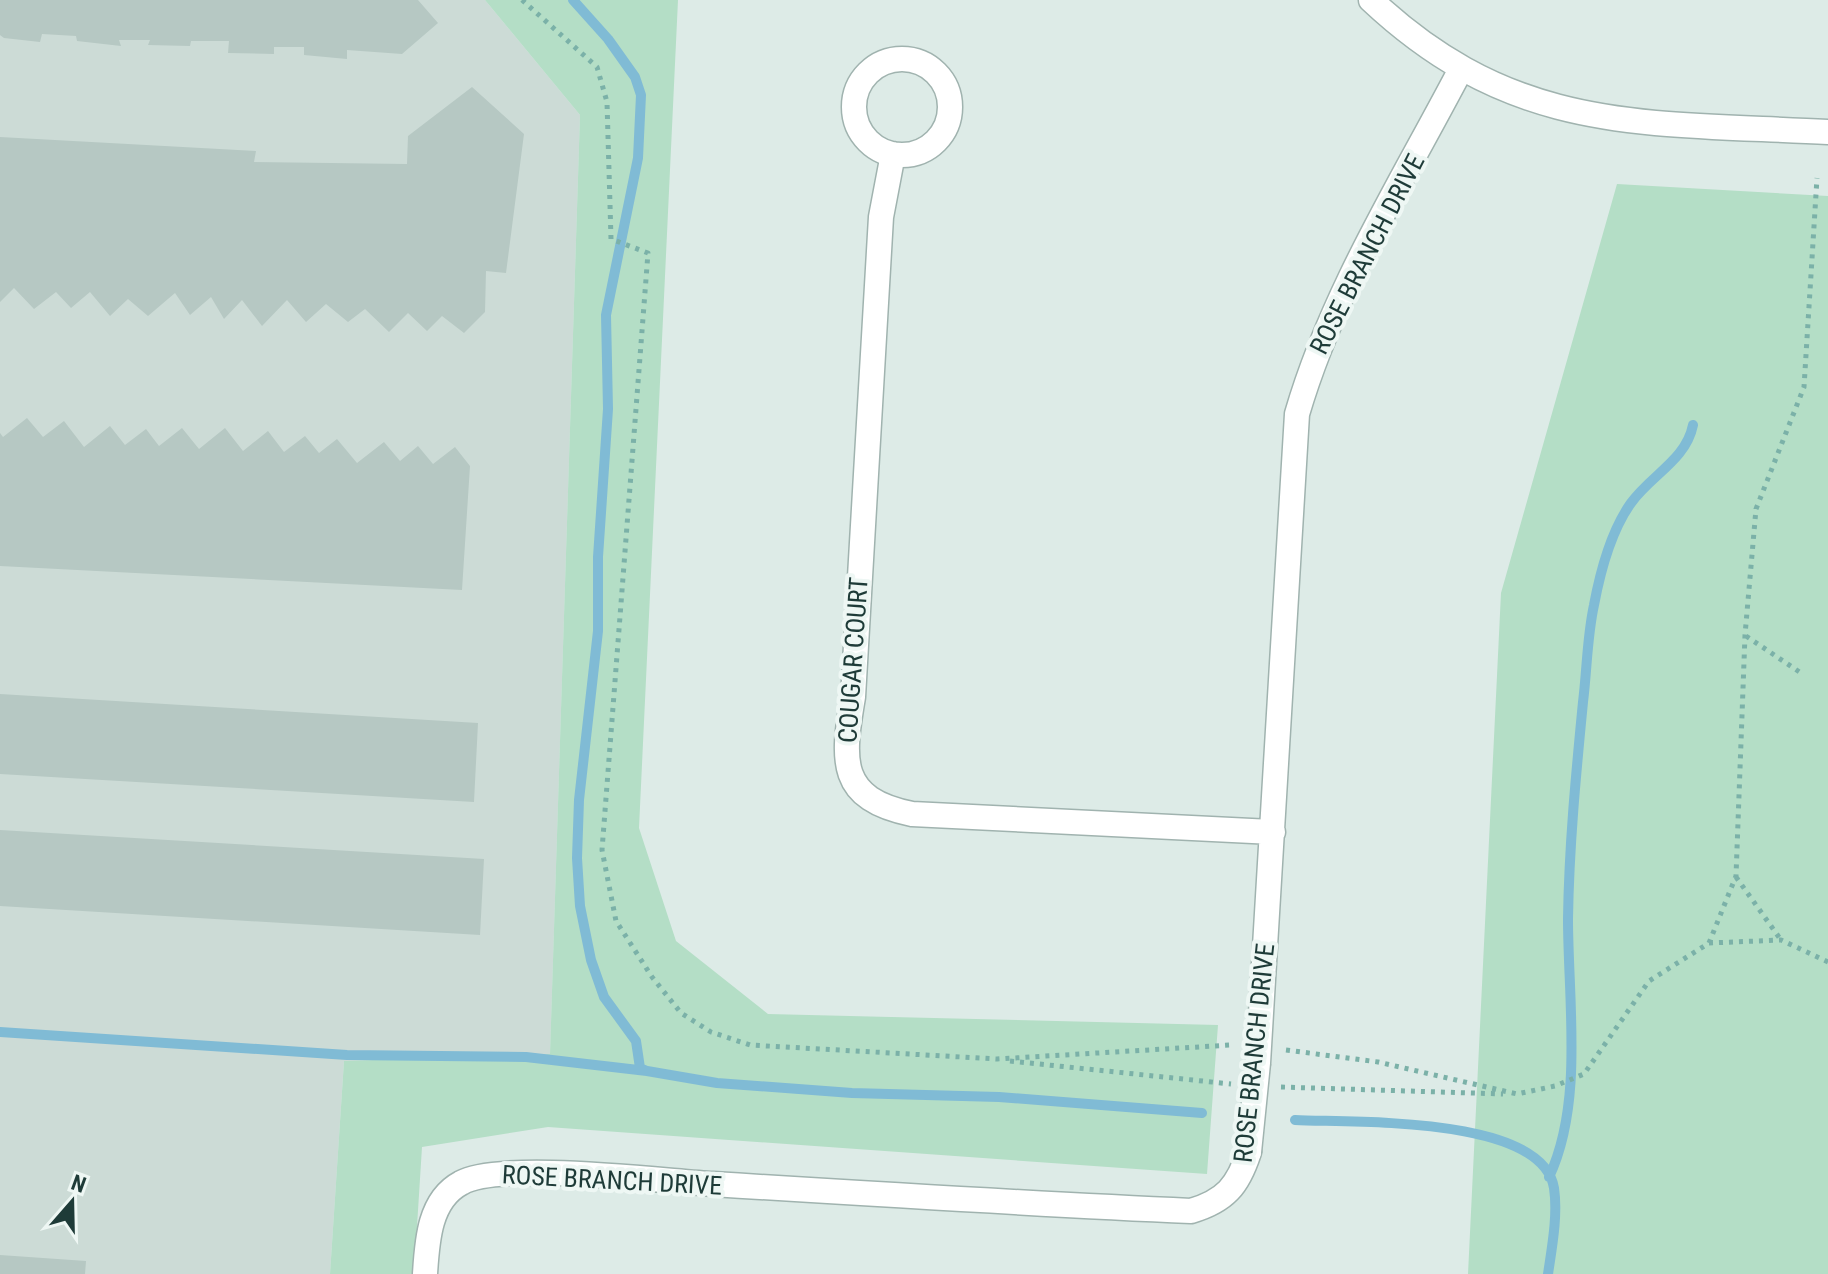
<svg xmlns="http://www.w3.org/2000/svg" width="1828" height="1274" font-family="'Roboto Condensed',sans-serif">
<rect width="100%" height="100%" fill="#ddebe7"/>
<!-- built -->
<path fill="#ccdbd6" d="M0,0H485L580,115L550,1055L344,1061L330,1274H0Z"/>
<!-- green -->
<path fill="#b4dec6" d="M485,0H678L639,828L676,941L768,1014L1218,1025L1207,1174L548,1127L422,1147L414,1274H330L344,1061L550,1054L580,115Z
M1617,184L1828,196V1274H1468L1501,593Z"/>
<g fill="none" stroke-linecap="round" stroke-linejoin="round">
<!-- stream -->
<path stroke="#80bbd5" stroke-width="10" d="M573,0L608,39L635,77L641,95L638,158L606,315L608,409L598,557V631L579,800L577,858L580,906L591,960L604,997L636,1041L640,1068L647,1071
M0,1032L347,1055L526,1057L647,1071L717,1083L852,1093L999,1097L1202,1113
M1295,1120C1352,1123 1542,1115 1554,1188C1558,1215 1552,1247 1548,1274
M1549,1177C1584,1103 1568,1000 1568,919C1569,847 1576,774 1583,702C1587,670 1587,637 1594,605C1600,573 1611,531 1631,503C1651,475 1686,460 1693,425"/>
</g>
<!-- building -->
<path fill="#b6c8c3" d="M0,0H418L438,23L402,54L347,50V59L304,55V47H274V54L228,53L229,41H191L190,46L148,45L150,40H119L121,46L77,41L76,36L42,34L40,42L4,38L0,35Z
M472,87L524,134L506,273L486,271L485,312L464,333L442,316L427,331L408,313L389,332L365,309L348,322L326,304L306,322L287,300L262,326L242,300L224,319L211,297L190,315L175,293L148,316L128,299L110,316L90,292L71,308L56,292L34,309L14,288L0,302V137L256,151L254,162L407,164L408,136Z
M27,418L43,437L64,421L84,447L110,426L125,445L146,429L159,446L182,428L199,449L225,428L243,451L268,431L284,452L305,436L319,453L337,439L357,463L384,442L400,461L418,446L433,464L455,447L470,466L462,590L0,566V433L3,437Z
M0,694L478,723L474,802L0,774Z
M0,830L484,859L480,935L0,906Z
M0,1255L86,1261L85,1274H0Z"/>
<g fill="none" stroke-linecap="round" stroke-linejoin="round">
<defs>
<path id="minor" d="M1371,0C1515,135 1644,122 1828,132
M854 107a48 48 0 1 1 96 0a48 48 0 1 1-96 0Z
M893,154L881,217L853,697C842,761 838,799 912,814L1273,832
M1258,1063L1297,414C1333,291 1402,182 1461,69
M425,1274C427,1242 429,1200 461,1183C499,1161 662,1181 713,1184C872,1194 1031,1204 1191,1211C1225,1201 1238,1186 1249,1152"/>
</defs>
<!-- minor casing -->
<use href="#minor" stroke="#a0b3af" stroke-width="27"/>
<!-- path -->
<path stroke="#7bb1a8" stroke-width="5" stroke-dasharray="4 6" stroke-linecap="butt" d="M522,0L597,67L607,102L611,239L648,253L602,850L616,921L652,977L681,1013L711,1032L750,1045L997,1059L1231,1045
M1746,636L1801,673
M1736,877L1781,940
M1709,943L1781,940L1828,962
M1286,1050L1378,1062L1517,1094L1555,1086L1584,1074L1649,981L1709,943L1736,876L1745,635L1756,509L1804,387L1817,178
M1010,1061L1231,1084
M1281,1087L1503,1094"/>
<!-- minor -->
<use href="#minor" stroke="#fff" stroke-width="24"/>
<defs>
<path id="minor-bridge" d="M1249,1152L1258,1063"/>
</defs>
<!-- minor-bridge casing -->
<use href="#minor-bridge" stroke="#a0b3af" stroke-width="27" stroke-linecap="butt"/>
<!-- minor-bridge -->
<use href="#minor-bridge" stroke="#fff" stroke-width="24"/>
</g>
<g text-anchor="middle" stroke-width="8" stroke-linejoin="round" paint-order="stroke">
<!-- street labels -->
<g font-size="26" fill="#1e3b38" stroke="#eef7f4">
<text transform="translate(1367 254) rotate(-63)" y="9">ROSE BRANCH DRIVE</text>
<text transform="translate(853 660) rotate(-86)" y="9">COUGAR COURT</text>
<text transform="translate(1254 1053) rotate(-84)" y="9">ROSE BRANCH DRIVE</text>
<text transform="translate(612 1180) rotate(3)" y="9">ROSE BRANCH DRIVE</text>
</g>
</g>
<!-- north arrow -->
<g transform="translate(72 1202) rotate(20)" stroke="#eef7f4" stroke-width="6" paint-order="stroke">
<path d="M0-6L14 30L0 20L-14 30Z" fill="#1e3b38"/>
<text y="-12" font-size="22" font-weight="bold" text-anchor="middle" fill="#1e3b38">N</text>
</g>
</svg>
